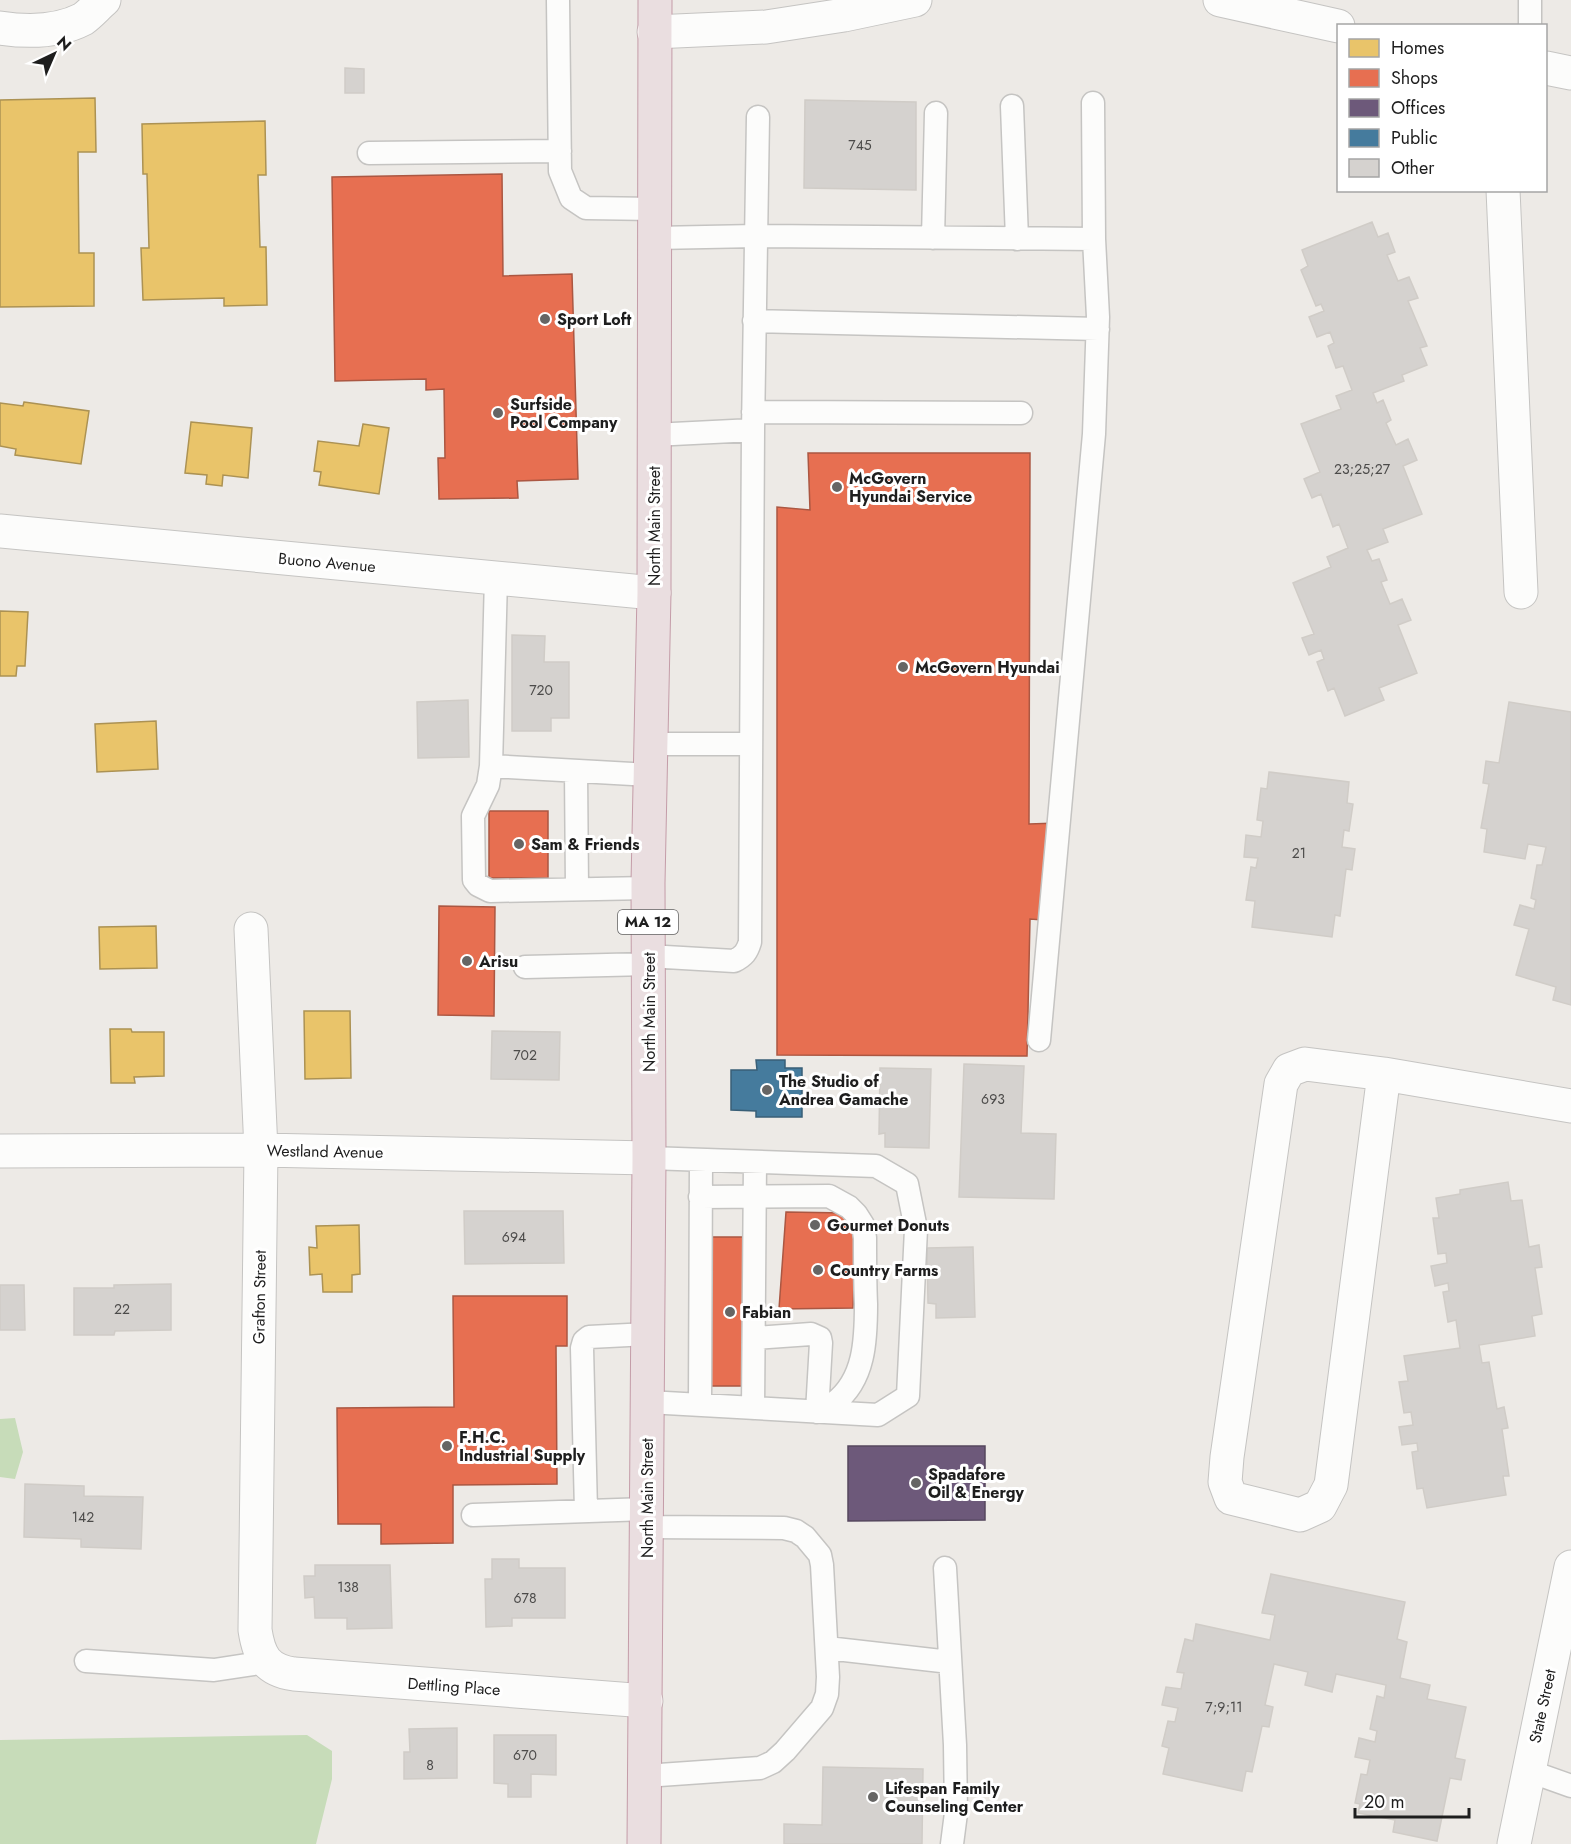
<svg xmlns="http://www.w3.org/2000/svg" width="1571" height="1844" font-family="Jost,sans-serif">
<rect width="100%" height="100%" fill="#edeae6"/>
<!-- forest -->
<path fill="#c7dcb9" d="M15,1418L23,1452L15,1479L0,1477V1419Z
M307,1735L332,1751V1779L316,1844H0V1740Z"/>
<!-- homes -->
<path fill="#e9c46a" stroke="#ac9253" stroke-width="1.5" d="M95,98L96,152H78L79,253H94V306L0,307V100Z
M265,121L266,175H258L260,247H266L267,305L224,306V298L143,300L141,248H149L147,174H143L142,124Z
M24,402L89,411L81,464L15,455L16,449L0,446V403L23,406Z
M191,422L252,428L248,478L223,475L222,486L206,484L207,475L185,473Z
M363,424L389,428L379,494L319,485L321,472L314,471L318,441L359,446Z
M0,611L28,612L25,666H17L16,676H0Z
M156,721L158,769L97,772L95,724Z
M156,926L157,968L100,969L99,927Z
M304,1011H350L351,1078L305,1079Z
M110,1029H131L132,1032H164V1076L134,1077L135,1083H111Z
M359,1225L360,1274L352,1275V1292H323L322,1274L310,1275L309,1247L317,1248L316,1226Z"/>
<!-- shops -->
<path fill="#e76f51" stroke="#ab5742" stroke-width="1.5" d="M502,174L503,276L572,274L578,479L517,481L518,498L439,499L438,458H445L444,389L426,390V379L335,381L332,177Z
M808,453H1030L1029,824L1057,823L1056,921L1030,919L1027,1056L777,1055V507L810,510Z
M489,811H548V878H489Z
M439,906L495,907L494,1016L438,1015Z
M786,1212L846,1213L856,1232L853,1308L779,1309Z
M712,1237H750L748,1386H711Z
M453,1296H567V1346H556L557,1484L453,1485V1543L381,1544V1524H338L337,1408L454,1407Z"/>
<!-- offices -->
<path fill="#6d597a" stroke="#55475e" stroke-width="1.5" d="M848,1446H985V1520L848,1521Z"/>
<!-- public -->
<path fill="#457b9d" stroke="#395f77" stroke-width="1.5" d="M756,1060H785V1068H802V1117H756V1111L731,1110V1070H757Z"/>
<!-- building -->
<path fill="#d5d2cf" stroke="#d0ccc7" stroke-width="1.5" d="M345,68L364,69V93H345Z
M805,100L916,102V190L804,188Z
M1372,222L1378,237L1388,233L1395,252L1387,255L1398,281L1409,277L1418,298L1408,301L1427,346L1420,348L1427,365L1402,375L1404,381L1373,393L1377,403L1383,400L1391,420L1386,423L1396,445L1408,439L1417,460L1403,466L1422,514L1383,529L1388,542L1367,550L1372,561L1379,559L1387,580L1381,582L1390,604L1402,599L1411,620L1398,625L1417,673L1379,688L1384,700L1345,716L1334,688L1328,691L1317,662L1324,659L1321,650L1309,655L1302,638L1314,634L1293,583L1331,567L1327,557L1348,548L1339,524L1333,527L1321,494L1312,498L1304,479L1320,472L1301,424L1341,409L1336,396L1352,390L1343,366L1336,368L1328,346L1334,343L1330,332L1317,337L1309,317L1324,311L1321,304L1316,306L1301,270L1308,266L1302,250Z
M512,635L545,636L544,662H569V718H551V731H512Z
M468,700L469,757L418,758L417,702Z
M1509,702L1571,712V1005L1553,1000L1556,987L1516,975L1529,929L1514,925L1520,905L1534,909L1536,900L1531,898L1537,865H1542L1546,847L1528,844L1525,859L1484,852L1487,829L1481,828L1489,784L1483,783L1486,761L1499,763Z
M1269,772L1349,782L1347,803L1353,804L1349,831L1344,830L1342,847L1355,849L1352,870L1346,869L1340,916L1335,915L1332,937L1252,927L1255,901L1246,900L1251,867L1256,868L1258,858L1244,857L1246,835L1261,837L1263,821L1257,820L1261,788L1267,789Z
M492,1031L560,1032L559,1080L491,1079Z
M964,1064L1024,1066L1021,1133L1056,1134L1054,1199L959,1197Z
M880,1068L931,1069L929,1148L885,1147V1133L879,1134Z
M1508,1182L1511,1201L1522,1200L1529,1247L1539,1245L1542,1267L1535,1268L1542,1314L1532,1316L1535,1336L1479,1345L1482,1363L1489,1362L1497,1409L1504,1407L1508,1428L1502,1429L1509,1476H1503L1506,1495L1427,1508L1423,1488L1417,1489L1412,1452L1418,1451L1417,1443L1402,1445L1399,1427L1413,1425L1411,1412L1404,1413L1399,1382L1408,1381L1404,1356L1460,1348L1456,1320L1448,1322L1443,1292L1449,1291L1448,1283L1435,1286L1431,1266L1447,1263L1446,1253L1438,1254L1433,1218H1439L1436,1198L1460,1194V1190Z
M464,1211H563L564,1263L465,1264Z
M973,1247L975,1317L936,1318V1304L928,1303L927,1248Z
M171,1284V1330L115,1331L114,1335H74V1288H114V1285Z
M0,1285H24L25,1330H0Z
M25,1484L84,1486V1496L143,1497L141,1549L81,1547V1539L24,1537Z
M492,1559H519V1568H565V1618H512V1626L486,1627L485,1579H492Z
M315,1565H390L392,1628L347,1629V1618H315L314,1597L305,1598L304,1576H315Z
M1271,1574L1405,1602L1397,1639L1407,1642L1400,1678L1430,1685L1427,1699L1466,1707L1455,1758L1465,1760L1461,1780L1450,1778L1437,1841L1393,1832L1395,1820L1358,1813L1360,1804L1355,1803L1361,1774L1367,1775L1370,1760L1355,1757L1359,1738L1375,1742L1377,1731L1370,1729L1377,1696L1384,1698L1386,1685L1336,1674L1332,1692L1305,1685L1308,1672L1274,1664L1265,1705L1273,1707L1269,1727L1262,1726L1252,1772L1246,1771L1242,1791L1163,1774L1169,1748L1162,1746L1168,1721L1175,1722L1178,1708L1162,1705L1166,1687L1181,1689L1184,1673L1177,1672L1185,1639L1193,1641L1196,1624L1270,1640L1275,1615L1262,1613Z
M457,1728V1778L404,1779V1752H410L409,1729Z
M494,1735H556V1775L531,1774V1797H508V1784L494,1783Z
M823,1767L923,1769L922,1844H784V1824L822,1825Z"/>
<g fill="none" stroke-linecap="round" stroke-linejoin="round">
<defs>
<path id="lane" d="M558,0L560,171L571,198L586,208L655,209
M1530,26V0
M1012,106L1017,239
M369,153L560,151
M655,238L756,236L1094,239
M933,238L936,113
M754,321L1098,329
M753,412L1021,413
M653,435L753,430
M496,578L491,766L650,775
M651,744H751
M491,766L488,785L473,816L474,880L478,885L490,891L648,888
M576,771L577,889
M648,956L734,961C744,956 747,952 750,942L753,430L758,117
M525,967L648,964
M1039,1040L1094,434L1098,317L1094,239L1093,103
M700,1197L829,1196L849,1207L856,1214L863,1225L865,1238C865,1260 865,1282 866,1304C866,1339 865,1380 834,1403C829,1406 822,1409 817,1412
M754,1338L811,1334L820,1338L821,1343L817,1412
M648,1402L878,1415L908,1396L916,1229L907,1184L876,1166L649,1158
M700,1405L701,1160
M753,1408L755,1162
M586,1511L582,1348L584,1341L589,1337L648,1334
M473,1515L647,1509
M945,1568L955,1745L956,1813L952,1844
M827,1648L950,1662
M86,1661L214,1670L266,1662
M1529,1771L1571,1786
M645,1776L760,1768L773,1762L785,1751L822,1708L827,1694L828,1677L822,1565L820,1555L805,1537L796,1531L784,1528L647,1527"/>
<path id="street" d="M1220,0L1338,26
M0,28C27,32 58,32 83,19C90,14 97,6 104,0
M654,32L766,27L844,15L915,0
M1546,68L1571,73
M1503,190L1521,592
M0,531L654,593
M251,929L261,1150L255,1630C259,1656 266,1670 294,1674L646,1701
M1384,1074L1305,1064L1289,1070L1281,1084L1227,1457L1225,1482L1231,1498L1300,1515L1320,1506L1331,1485L1384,1074L1571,1106
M0,1151L261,1150L649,1158
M1514,1844L1571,1567"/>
<path id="highway" d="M644,1844L649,1158L648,883L654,593L655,0"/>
</defs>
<!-- lane casing -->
<use href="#lane" stroke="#c5c4c2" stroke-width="25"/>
<!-- street casing -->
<use href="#street" stroke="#c5c4c2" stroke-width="35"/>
<!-- highway casing -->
<use href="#highway" stroke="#c49ca8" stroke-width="35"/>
<!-- lane -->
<use href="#lane" stroke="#fcfcfb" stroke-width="22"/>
<!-- street -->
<use href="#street" stroke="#fcfcfb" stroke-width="33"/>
<!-- highway -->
<use href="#highway" stroke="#eadee0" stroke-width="33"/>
</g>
<!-- markers -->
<g fill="#666564" stroke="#fff" stroke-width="2">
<circle cx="545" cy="319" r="6"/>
<circle cx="498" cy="413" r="6"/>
<circle cx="837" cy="487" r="6"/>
<circle cx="903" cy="667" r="6"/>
<circle cx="519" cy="844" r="6"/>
<circle cx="467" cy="961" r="6"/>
<circle cx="767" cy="1090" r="6"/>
<circle cx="815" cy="1225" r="6"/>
<circle cx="818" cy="1270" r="6"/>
<circle cx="730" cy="1312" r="6"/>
<circle cx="447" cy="1446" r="6"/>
<circle cx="916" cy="1483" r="6"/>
<circle cx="873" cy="1797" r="6"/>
</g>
<g text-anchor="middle" stroke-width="6" stroke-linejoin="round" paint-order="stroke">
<!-- number labels -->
<g font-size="14" fill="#4c4b4a">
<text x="860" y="150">745</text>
<text x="1362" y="474">23;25;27</text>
<text x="541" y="695">720</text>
<text x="1299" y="858">21</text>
<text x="525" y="1060">702</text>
<text x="993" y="1104">693</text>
<text x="514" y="1242">694</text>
<text x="122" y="1314">22</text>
<text x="83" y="1522">142</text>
<text x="348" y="1592">138</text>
<text x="525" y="1603">678</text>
<text x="1224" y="1712">7;9;11</text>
<text x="525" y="1760">670</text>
<text x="430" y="1770">8</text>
</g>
<!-- shield labels -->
<rect fill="#fff" stroke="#626262" stroke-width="1.5" x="618" y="910" width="60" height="24" rx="4.5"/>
<g font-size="15" font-weight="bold" fill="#1e1e1e">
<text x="648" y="927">MA 12</text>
</g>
<!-- poi labels -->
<g font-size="16" font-weight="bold" fill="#1e1e1e" stroke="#fff" text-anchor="start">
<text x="557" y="325">Sport Loft</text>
<text x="510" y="410">Surfside<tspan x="510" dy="18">Pool Company</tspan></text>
<text x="849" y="484">McGovern<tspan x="849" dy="18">Hyundai Service</tspan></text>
<text x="915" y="673">McGovern Hyundai</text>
<text x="531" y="850">Sam &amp; Friends</text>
<text x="479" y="967">Arisu</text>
<text x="779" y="1087">The Studio of<tspan x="779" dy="18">Andrea Gamache</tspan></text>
<text x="827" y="1231">Gourmet Donuts</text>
<text x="830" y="1276">Country Farms</text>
<text x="742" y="1318">Fabian</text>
<text x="459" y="1443">F.H.C.<tspan x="459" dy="18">Industrial Supply</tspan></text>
<text x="928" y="1480">Spadafore<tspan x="928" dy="18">Oil &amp; Energy</tspan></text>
<text x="885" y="1794">Lifespan Family<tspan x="885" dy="18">Counseling Center</tspan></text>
</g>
<!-- street labels -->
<g font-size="16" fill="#1e1e1e" stroke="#fff">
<text transform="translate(654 526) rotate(-90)" y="6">North Main Street</text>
<text transform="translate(327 562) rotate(5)" y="6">Buono Avenue</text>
<text transform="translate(649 1012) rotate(-90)" y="6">North Main Street</text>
<text transform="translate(325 1151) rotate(1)" y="6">Westland Avenue</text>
<text transform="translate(259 1297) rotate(-89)" y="6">Grafton Street</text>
<text transform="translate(647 1498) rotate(-90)" y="6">North Main Street</text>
<text transform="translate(454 1686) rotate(4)" y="6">Dettling Place</text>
<text transform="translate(1542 1706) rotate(-78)" y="6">State Street</text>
</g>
</g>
<!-- legend -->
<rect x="1337" y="24" width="210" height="168" fill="#ffffff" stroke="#a5a5a5" stroke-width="1.5"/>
<rect x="1349" y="39" width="30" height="18" fill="#e9c46a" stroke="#a5a5a5" stroke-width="1.5"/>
<text x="1391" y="54" font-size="18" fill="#1e1e1e">Homes</text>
<rect x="1349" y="69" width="30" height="18" fill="#e76f51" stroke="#a5a5a5" stroke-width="1.5"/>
<text x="1391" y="84" font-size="18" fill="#1e1e1e">Shops</text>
<rect x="1349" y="99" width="30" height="18" fill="#6d597a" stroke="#a5a5a5" stroke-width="1.5"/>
<text x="1391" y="114" font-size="18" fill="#1e1e1e">Offices</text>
<rect x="1349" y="129" width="30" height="18" fill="#457b9d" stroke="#a5a5a5" stroke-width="1.5"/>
<text x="1391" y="144" font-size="18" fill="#1e1e1e">Public</text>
<rect x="1349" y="159" width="30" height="18" fill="#d5d2cf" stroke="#a5a5a5" stroke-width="1.5"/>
<text x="1391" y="174" font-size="18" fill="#1e1e1e">Other</text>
<!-- north arrow -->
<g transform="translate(54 54) rotate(44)" stroke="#ffffff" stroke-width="4.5" paint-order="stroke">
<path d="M0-4.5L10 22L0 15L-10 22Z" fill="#1e1e1e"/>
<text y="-9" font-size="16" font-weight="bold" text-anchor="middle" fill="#1e1e1e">N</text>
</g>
<!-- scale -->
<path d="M1355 1808v9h114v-9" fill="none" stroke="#1e1e1e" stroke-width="3"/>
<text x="1364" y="1808" font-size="18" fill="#1e1e1e" stroke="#ffffff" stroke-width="4.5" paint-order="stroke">20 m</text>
</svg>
